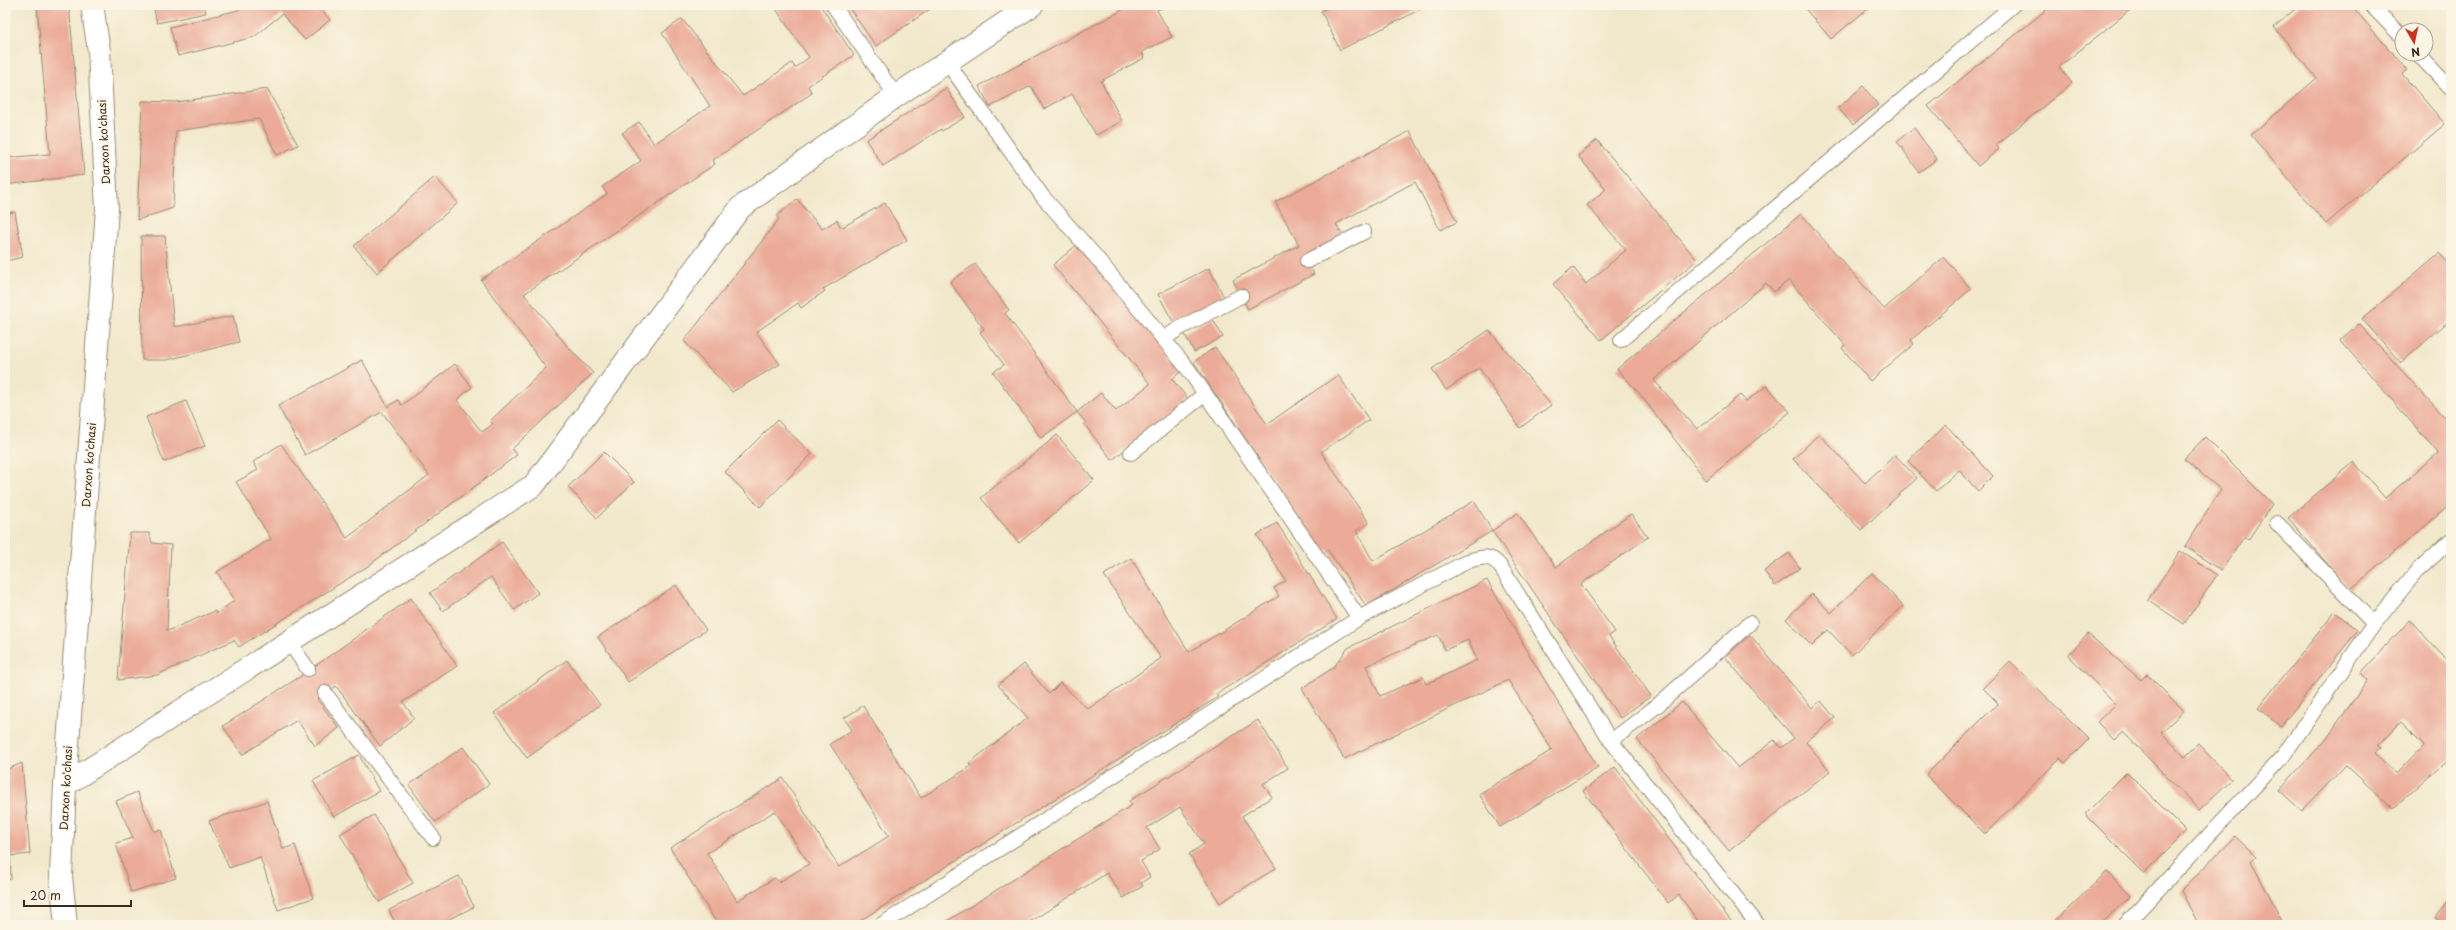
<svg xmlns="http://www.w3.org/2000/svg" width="2456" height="930" font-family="'Playpen Sans',sans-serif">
<rect width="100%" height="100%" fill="#fcf5e5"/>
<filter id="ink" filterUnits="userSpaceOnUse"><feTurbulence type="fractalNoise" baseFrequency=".025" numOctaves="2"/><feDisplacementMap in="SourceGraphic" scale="8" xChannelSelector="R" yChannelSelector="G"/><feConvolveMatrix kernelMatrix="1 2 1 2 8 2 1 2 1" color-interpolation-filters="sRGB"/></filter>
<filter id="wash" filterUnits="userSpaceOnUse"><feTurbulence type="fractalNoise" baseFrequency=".012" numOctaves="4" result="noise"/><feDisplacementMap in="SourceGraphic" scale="16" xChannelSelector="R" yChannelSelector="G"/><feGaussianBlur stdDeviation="0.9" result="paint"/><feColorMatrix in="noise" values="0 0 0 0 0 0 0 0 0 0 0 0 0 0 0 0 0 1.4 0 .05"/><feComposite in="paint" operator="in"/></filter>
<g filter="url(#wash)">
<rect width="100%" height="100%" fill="#f2e9cd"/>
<g id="blocks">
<!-- building -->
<path fill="#ebab98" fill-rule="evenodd" d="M37,5H69L84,175L5,185V158L50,154Z
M153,5H204L206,13L157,23Z
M247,5H317L330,20L305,40L282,14L254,37L178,56L170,27L242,9Z
M773,5H820L854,55L808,86L812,93L713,160L715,164L524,294L568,347L593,373L512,449L517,455L368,566L239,647L234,640L157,675L118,680L130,533H149L152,543L171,545L167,631L215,611L216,614L235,600L217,572L271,539L236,482L258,470L253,462L281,444L347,538L429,475L382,412L305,455L278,406L362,360L388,407L398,400L402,405L455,364L472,387L457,400L482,432L493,424L490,421L546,368L481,280L607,194L602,187L641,161L622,133L639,122L654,144L710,106L662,33L682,19L743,96L792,63L795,68L809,57Z
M847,5H936L876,46Z
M1132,5H1169L1157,10L1172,37L1142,52L1144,58L1101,81L1122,121L1096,135L1072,94L1044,109L1031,86L990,107L979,86Z
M1334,5H1429L1340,50L1321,11Z
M1802,5H1872L1831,39Z
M2052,5H2136L2059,67L2072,83L1996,145L1999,149L1978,166L1928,106Z
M2300,5H2351L2407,70L2402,74L2445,124L2326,224L2251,135L2317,78L2274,27Z
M1863,86L1878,105L1853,125L1838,108Z
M946,88L965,117L942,131L941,129L883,166L866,140Z
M267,89L298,145L277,155L259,119L176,131L173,208L137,220L142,101L176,102Z
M1914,128L1937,159L1919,172L1897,141Z
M1410,131L1457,222L1440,230L1415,182L1336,224L1344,238L1307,261L1314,274L1248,309L1233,280L1299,245L1275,202Z
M1597,140L1697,260L1601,340L1553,284L1573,267L1586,284L1626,250L1587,205L1606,189L1578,156Z
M435,177L458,203L377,273L354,246Z
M797,199L822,229L837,220L841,228L885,203L907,240L823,289L825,291L801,308L798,303L756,332L780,364L732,392L684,341L779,219L777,216Z
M15,212L23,257L5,261V213Z
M1801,214L1884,309L1944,257L1971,289L1911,340L1914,344L1870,381L1842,348L1845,345L1789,280L1774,292L1766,283L1654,380L1697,429L1740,395L1746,401L1767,386L1790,412L1706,480L1639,393L1617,369Z
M141,236H165L174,327L233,316L239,342L167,360H142Z
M1078,244L1182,371L1172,379L1188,399L1112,460L1084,424L1086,423L1077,412L1041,438L993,372L1004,365L980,332L984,329L950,282L975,264L1009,310L1005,313L1077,412L1101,393L1116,411L1150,384L1053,265Z
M2439,253L2451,266V319L2401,363L2362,319Z
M1209,268L1226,301L1176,327L1158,294Z
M1212,318L1223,337L1194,352L1184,333Z
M2359,324L2451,424V504L2350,590L2288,518L2354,462L2385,498L2438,453L2340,340Z
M1489,330L1551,405L1520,428L1479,368L1446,390L1432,369Z
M1215,347L1267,424L1338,375L1369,420L1321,452L1369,523L1356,531L1373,561L1474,501L1492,531L1517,513L1556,567L1631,514L1648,537L1581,584L1615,632L1609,636L1651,696L1620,718L1492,531L1366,606L1328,550L1322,553L1194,362Z
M186,401L205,446L164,462L146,417Z
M777,420L812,454L760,507L725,472Z
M1946,425L1993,476L1978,491L1959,470L1936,491L1908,461Z
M1819,434L1865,483L1895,455L1917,478L1861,530L1793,459Z
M1057,435L1094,480L1019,543L981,498Z
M2205,437L2272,504L2248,540L2244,537L2221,571L2185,546L2221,490L2184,459Z
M604,452L634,482L597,518L568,487Z
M1277,523L1337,619L1216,694L1218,697L853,925H718L670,848L783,778L839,867L889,836L830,744L852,730L844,718L863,706L921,798L971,766L969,763L1028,718L998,685L1024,664L1049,694L1060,683L1088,709L1161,658L1104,575L1131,558L1189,652L1279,596L1274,588L1286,581L1257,535ZM775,811L809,864L779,882L775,878L737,901L707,853Z
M502,542L538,593L514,610L491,577L443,611L430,593Z
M2180,551L2217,575L2184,624L2148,600Z
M1789,553L1800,568L1775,586L1764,571Z
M1872,573L1903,606L1852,655L1828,630L1812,646L1786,619L1812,594L1831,613Z
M1487,580L1536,666L1598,767L1500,827L1479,794L1552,750L1508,680L1344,759L1302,688L1333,668L1348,648ZM1438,635L1445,650L1468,640L1477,660L1426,684L1423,677L1380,696L1366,666Z
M676,585L706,630L628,682L598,637Z
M411,598L457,666L403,702L414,718L380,746L336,686L317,699L339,728L315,746L297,720L242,755L223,726L301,676Z
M2335,612L2358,630L2281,726L2258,708Z
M2410,620L2451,665V757L2393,809L2346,765L2302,811L2279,790L2323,743L2368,680L2361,673ZM2401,722L2424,745L2396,774L2374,753L2380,748L2377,746Z
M2088,634L2141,680L2147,674L2184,711L2161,732L2185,757L2198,744L2232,779L2199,810L2123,732L2114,740L2097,722L2116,704L2068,655Z
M1750,635L1812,708L1821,701L1835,718L1806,742L1830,771L1729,851L1637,739L1682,702L1738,768L1774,740L1781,748L1794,738L1725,657Z
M567,660L600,705L527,758L494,713Z
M2010,661L2089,739L2065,763L2060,758L1985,834L1926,775L1998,703L1983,688Z
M1258,720L1288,768L1263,784L1272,797L1242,816L1276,868L1220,903L1189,854L1204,844L1180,807L1147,828L1160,849L1141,861L1150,877L1141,883L1143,886L1123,898L1107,873L1025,925H941L1132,805L1129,801Z
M463,747L489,784L435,822L409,785Z
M359,755L379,791L334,817L313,781Z
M22,763L30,854L10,856L11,879L5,881V770Z
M1615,767L1699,879L1734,925H1701L1679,895L1668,903L1583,791Z
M2127,772L2186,831L2144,873L2085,814Z
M137,792L154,831L161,830L176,878L131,892L116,843L133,838L116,801Z
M267,801L283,849L295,845L313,898L278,910L260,857L229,868L209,821Z
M374,815L413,883L379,902L340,834Z
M2235,836L2256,856L2251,861L2284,925H2199L2181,891Z
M2107,872L2130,896L2100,925H2051Z
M459,876L474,907L437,925H396L389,910Z
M2448,900L2451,902V925H2445L2435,918Z"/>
</g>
</g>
<g filter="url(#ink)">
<use href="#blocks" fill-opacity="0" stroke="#968a76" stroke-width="1"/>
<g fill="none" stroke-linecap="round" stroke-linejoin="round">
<defs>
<path id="service" d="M833,5L896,96
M2371,5L2402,37
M2418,54L2451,89
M947,62L1043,197L1096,257L1188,369L1359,618
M1307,261L1364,232
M1163,339L1180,328L1241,296
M1621,340L2013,5
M1131,453L1205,394
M2277,523L2374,624
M289,642L308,669
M325,693L433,838
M1611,741L1658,705L1750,623
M881,925L1359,618L1468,561C1482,557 1490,554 1500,566L1611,741L1758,925
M2125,925L2283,756L2374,624L2416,572L2451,540"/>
<path id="minor" d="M65,785L534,485L740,208L896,96L1032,5"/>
<path id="secondary" d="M66,925L61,876L65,785L107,209L99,51L92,5"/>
</defs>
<!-- service casing -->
<use href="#service" stroke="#968a76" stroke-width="16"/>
<!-- minor casing -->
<use href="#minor" stroke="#968a76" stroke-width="24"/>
<!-- secondary casing -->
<use href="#secondary" stroke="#968a76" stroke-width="24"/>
<!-- service -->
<use href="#service" stroke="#fff" stroke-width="14"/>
<!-- minor -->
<use href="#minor" stroke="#fff" stroke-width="22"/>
<!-- secondary -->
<use href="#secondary" stroke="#fff" stroke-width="22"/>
</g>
</g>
<g text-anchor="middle" stroke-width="3" stroke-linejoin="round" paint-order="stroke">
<!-- street labels -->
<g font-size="11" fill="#3b2a1e" stroke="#fcf5e5">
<text transform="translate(104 142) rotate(-93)" y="4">Darxon ko'chasi</text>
<text transform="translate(89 465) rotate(-86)" y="4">Darxon ko'chasi</text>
<text transform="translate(66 788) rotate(-87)" y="4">Darxon ko'chasi</text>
</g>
</g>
<!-- margin -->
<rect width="2456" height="930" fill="none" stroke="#fcf5e5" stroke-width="20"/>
<!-- north arrow -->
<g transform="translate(2414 42) rotate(171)"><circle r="19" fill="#fcf5e5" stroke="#afa495"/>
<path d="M0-3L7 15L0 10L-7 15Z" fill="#c8321e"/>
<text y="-6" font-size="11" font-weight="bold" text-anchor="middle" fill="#3b2a1e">N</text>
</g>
<!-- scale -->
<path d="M24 900v6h107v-6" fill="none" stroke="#3b2a1e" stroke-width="2"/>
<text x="30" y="900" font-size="12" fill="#3b2a1e" stroke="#fcf5e5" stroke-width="3" paint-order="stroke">20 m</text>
</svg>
